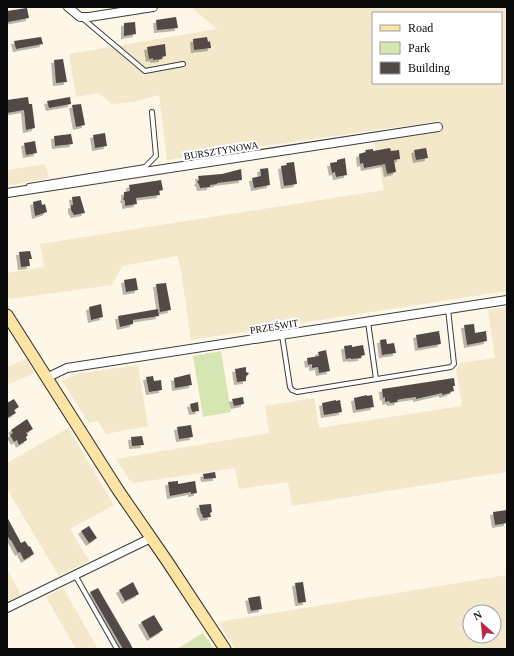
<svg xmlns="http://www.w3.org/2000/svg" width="514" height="656" font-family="Georgia,serif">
<defs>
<filter id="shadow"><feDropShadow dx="-3" dy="3" stdDeviation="0" flood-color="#0004"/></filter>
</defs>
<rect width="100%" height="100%" fill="#fef6e7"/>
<!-- farmland -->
<path fill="#f3e8c9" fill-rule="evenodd" d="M191,7H507V291L191,340L181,270L177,256L122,266L112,285L10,299L7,295V273L44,267L40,244L384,190L374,140L440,128L439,121L167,160L159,95L134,102L112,104L98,93L76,97L69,54L217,29ZM373,13H501V83H373Z
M45,164L49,178L7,186V170Z
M507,307V472L292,506L288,482L239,489L235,468L134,483L130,481L116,459L269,433L265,406L314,398L319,428L462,406L456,369L461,363L495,358L488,310Z
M26,359L35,373L7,385V367Z
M138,365L148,426L106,434L98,421L89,423L62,381L76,374Z
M68,428L114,505L70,529L89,561L59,576L7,489V463Z
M7,569L21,595L7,603Z
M507,575V649H235L218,622ZM470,612H494V636H470Z
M63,588L98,649H76L46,597Z"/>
<!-- green -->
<path fill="#d6e6b3" d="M221,351L231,412L203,417L193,356Z
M203,633L214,649H177Z"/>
<!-- building -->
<path fill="#524947" filter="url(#shadow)" d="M27,8L29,18L8,22L7,11Z
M176,17L178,28L157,30L156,20Z
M135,22L136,34L124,36V23Z
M41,37L43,44L16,49L14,41Z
M207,37L208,42L210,41L211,48L194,50L193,39Z
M165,44L166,56L162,57V59L153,60V58L149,59L147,47Z
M63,59L67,82L56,83L54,60Z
M28,97L29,104H32L35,128L26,130L24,110L7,113V100Z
M70,97L71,104L49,108L47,101Z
M81,104L85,125L76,127L72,105Z
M105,133L107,146L95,148L93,135Z
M71,134L73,144L55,146L54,136Z
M35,141L37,153L26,155L24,143Z
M390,148L391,151L399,150L400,159L394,160L396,172L387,174L385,164L364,168L363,163L360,164L359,154L366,152L365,150L373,149V151Z
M426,148L428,158L416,160L414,150Z
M345,158L347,175L336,177L335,172L332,173L330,163L337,162V160Z
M294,162L297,184L284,186L281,166L287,165L286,163Z
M268,168L270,185L254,188L252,178L261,176L260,169Z
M241,169L242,180L217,183V184L210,185V187L200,188L199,184L197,182L199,180L198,176L222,174Z
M161,180L163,190L159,191L160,195L136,198L137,204L125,206V201L123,199L124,197V192L130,191L129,185Z
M80,196L85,213L74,215L71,210V205H73L72,197Z
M41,200L42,205L45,204L47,212L35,216L33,202Z
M30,251L32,259H29L30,266L21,267L19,252Z
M136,278L138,290L126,292L124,280Z
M166,283L171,310L160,312L156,284Z
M101,304L103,317L91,320L89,307Z
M158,309L159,316L133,320V324L120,327L118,316Z
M474,324L475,333L486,331L487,341L467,345L464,325Z
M439,331L441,344L418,348L416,335Z
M386,339L387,344L394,343L396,353L382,355L380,340Z
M352,345V347L363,345L365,355L361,356V358L351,359V358L346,359L344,346Z
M326,350L330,371L319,373L318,367L312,368V364L308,365L307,358L319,356L318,352Z
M246,367V372L249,373L246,377V381L237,382L235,369Z
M190,374L192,385L175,388L174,378Z
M153,376L154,381L161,380L162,390L149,392L146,377Z
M454,378L455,386H453L454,391L450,392V393L442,395V393L438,394L416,399V397L401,399L397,400L398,402L390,403L389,401L385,402V397L383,398L382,389Z
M367,395V396L372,395L374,407L356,410L354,398Z
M243,397L244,404L234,406L232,399Z
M14,399L19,407L14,410L16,413L7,418V403Z
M336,400V401L340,400L342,412L324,415L322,403Z
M198,402L199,411L192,412L190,404Z
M27,419L33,429L26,433L28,435L26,437L27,440L19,445L17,440L14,442L10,435L13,433L11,430Z
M191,425L193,437L179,439L177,427Z
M142,436L144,445L132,446L131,437Z
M215,472L216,478L204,479L203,474Z
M178,481V484L195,481L197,493L191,494V492L170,496L168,482Z
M211,504L212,512L210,513L211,517L203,518L202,514H201L199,505Z
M507,510V523L495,525L493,512Z
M7,517L21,543L25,541L29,547L30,546L34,554L24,560L20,552L18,553L11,540H10L7,535Z
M89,526L97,538L89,543L81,531Z
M133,582L139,594L125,601L119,590Z
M303,582L306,602L298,603L295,583Z
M98,588L130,643L133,649H123L95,601L90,592Z
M260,596L262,609L251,611L248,598Z
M154,615L163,630L150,638L141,622Z"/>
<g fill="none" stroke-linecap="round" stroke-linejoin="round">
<defs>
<path id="lane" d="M81,17L145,71L183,64
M29,186L145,167L156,156L152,112
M368,322L376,379
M282,335L290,387L292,390L297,392L451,367L454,364L448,309
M75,575L117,649"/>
<path id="street" d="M68,7L80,17H89L153,7
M7,193L438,127
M46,378L67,368L507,300
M7,608L151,538"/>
<path id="secondary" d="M7,315L118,490L167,561L225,649"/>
</defs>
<!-- lane casing -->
<use href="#lane" stroke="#3d3d3d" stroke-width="6"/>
<!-- street casing -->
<use href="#street" stroke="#3d3d3d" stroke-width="10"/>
<!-- secondary casing -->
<use href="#secondary" stroke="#2c2c2c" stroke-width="13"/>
<!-- lane -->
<use href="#lane" stroke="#fff" stroke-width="4"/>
<!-- street -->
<use href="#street" stroke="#fff" stroke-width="8"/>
<!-- secondary -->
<use href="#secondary" stroke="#fde4a4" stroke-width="11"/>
</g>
<g text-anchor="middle" stroke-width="4" stroke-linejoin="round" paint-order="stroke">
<!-- street labels -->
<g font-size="10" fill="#0a0a0a" stroke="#fff">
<text transform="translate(221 150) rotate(-9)" y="4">BURSZTYNOWA</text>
<text transform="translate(274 326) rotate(-9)" y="4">PRZEŚWIT</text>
</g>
</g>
<!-- border -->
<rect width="514" height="656" fill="none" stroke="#0a0a0a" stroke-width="16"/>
<!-- legend -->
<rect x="372" y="12" width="130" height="72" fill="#ffffff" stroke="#9d9d9d"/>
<rect x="380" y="25" width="20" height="6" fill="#fde4a4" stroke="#9d9d9d"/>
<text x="408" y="32" font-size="12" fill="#0a0a0a">Road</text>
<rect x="380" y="42" width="20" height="12" fill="#d6e6b3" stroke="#9d9d9d"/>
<text x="408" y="52" font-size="12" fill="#0a0a0a">Park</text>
<rect x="380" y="62" width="20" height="12" fill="#524947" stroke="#9d9d9d"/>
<text x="408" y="72" font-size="12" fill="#0a0a0a">Building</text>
<!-- north arrow -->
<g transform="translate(482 624) rotate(333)"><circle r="19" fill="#ffffff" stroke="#9d9d9d"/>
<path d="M0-3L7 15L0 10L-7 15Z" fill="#b52745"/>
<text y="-6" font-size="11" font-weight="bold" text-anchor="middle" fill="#0a0a0a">N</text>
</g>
</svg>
